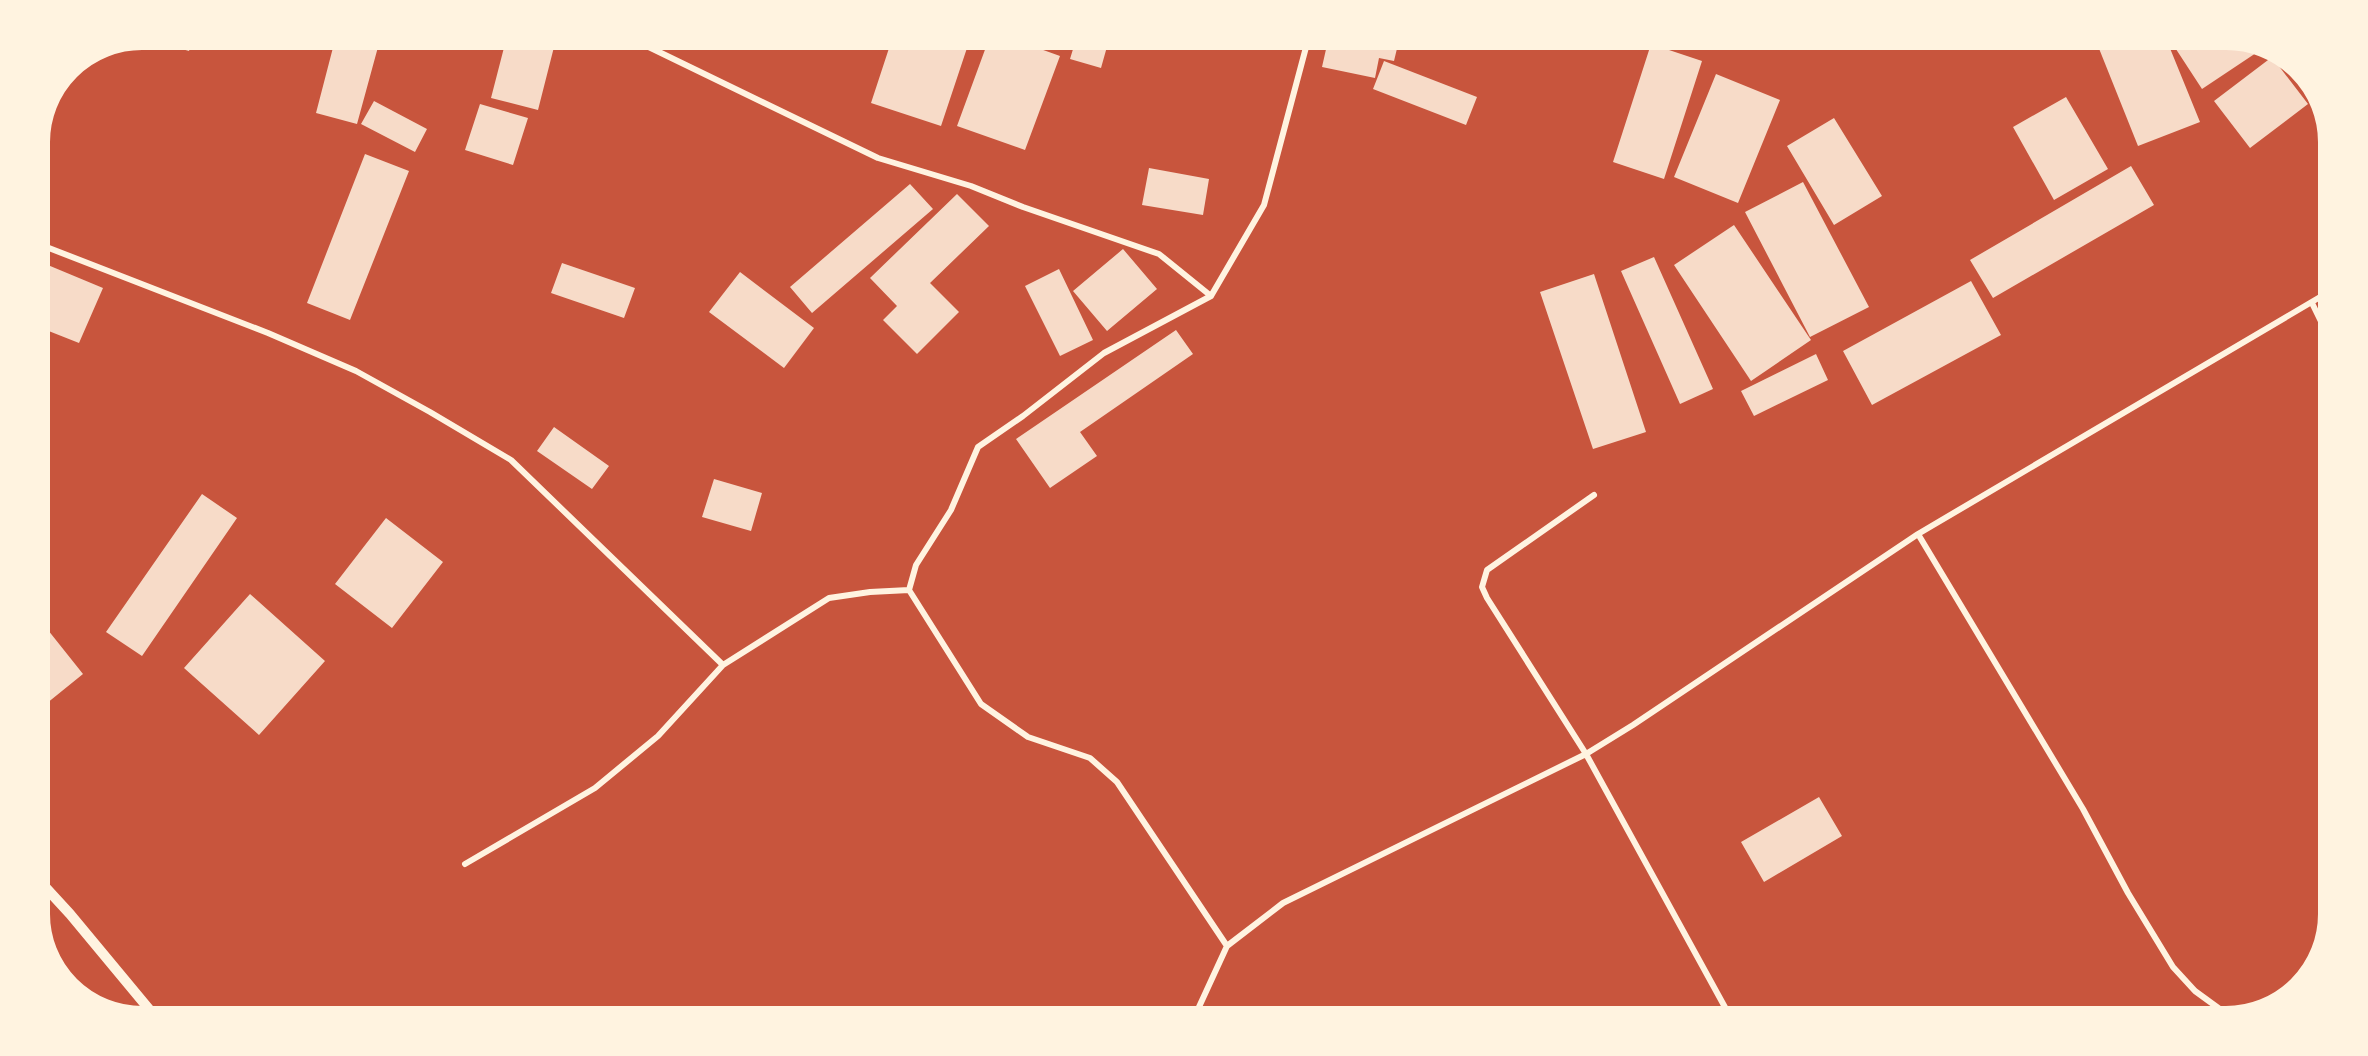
<svg xmlns="http://www.w3.org/2000/svg" width="2368" height="1056" font-family="Ubuntu,sans-serif">
<rect width="100%" height="100%" fill="#c8553d"/>
<!-- building -->
<path fill="#f7dbc8" d="M155,36H194L189,51L154,41Z
M336,36H381L357,124L316,113Z
M507,36L554,47L538,110L491,98Z
M893,36H971L941,126L871,103Z
M990,36H1004L1060,56L1025,150L957,126Z
M1033,36H1067L1065,44Z
M1077,36H1110L1101,68L1070,59Z
M1329,36H1400L1394,61L1379,58L1375,78L1322,67Z
M1723,36H1764L1761,48L1722,38Z
M2094,36H2165L2200,122L2138,146Z
M2183,36H2225L2268,45L2202,89L2172,43Z
M1651,44L1702,61L1664,179L1613,162Z
M2272,57L2308,104L2250,148L2214,101Z
M1384,61L1477,97L1466,125L1373,89Z
M1716,74L1780,100L1738,203L1674,177Z
M2066,97L2108,169L2054,200L2013,127Z
M374,101L427,129L415,152L361,124Z
M480,104L528,118L513,165L465,150Z
M1834,118L1882,196L1834,225L1787,146Z
M365,154L409,171L350,320L307,303Z
M2131,166L2154,205L1993,298L1970,260Z
M1149,168L1209,179L1203,215L1142,205Z
M1803,182L1869,307L1810,337L1745,212Z
M910,184L933,209L812,313L790,287Z
M957,194L989,226L930,283L959,312L917,354L883,320L897,306L870,278Z
M1734,225L1811,340L1751,381L1674,265Z
M1123,249L1157,289L1107,331L1073,291Z
M1654,257L1713,389L1680,404L1621,271Z
M43,263L103,288L79,343L36,326V279Z
M562,263L635,288L624,318L551,293Z
M1059,269L1093,340L1060,356L1025,286Z
M740,272L814,328L784,368L709,312Z
M1594,274L1646,432L1593,449L1540,292Z
M1971,281L2001,335L1872,405L1843,351Z
M1176,330L1193,354L1080,432L1097,456L1050,488L1016,439Z
M1816,354L1828,380L1754,416L1741,391Z
M554,427L609,466L592,489L537,451Z
M714,479L762,493L751,531L702,517Z
M202,494L237,518L142,656L106,632Z
M386,518L443,562L392,628L335,584Z
M250,594L325,661L259,735L184,668Z
M36,615L83,674L36,712Z
M1819,797L1842,836L1764,882L1741,842Z"/>
<g fill="none" stroke-linecap="round" stroke-linejoin="round">
<!-- minor -->
<path stroke="#fff3e0" stroke-width="6" d="M626,36L878,158L971,186L1023,207L1159,254L1211,296
M1848,36L1887,45H1927L1947,36
M36,243L268,333L356,371L430,412L511,460L723,665
M2312,303L2332,344
M1594,495L1487,570L1482,587L1487,598L1586,754L1732,1020
M1918,534L2083,809L2128,893L2173,967L2195,991L2232,1018
M465,864L595,788L658,736L723,665L829,598L870,592L909,590
M1227,946L1117,782L1090,758L1028,737L981,704L909,590L916,565L951,510L978,447L1023,416L1104,353L1211,296L1264,205L1309,36
M1193,1020L1227,946L1283,903L1586,754L1633,725L1918,534L2332,290"/>
<!-- tertiary -->
<path stroke="#fff3e0" stroke-width="10" d="M36,877L70,914L158,1020"/>
</g>
<!-- crop -->
<path d="M0 0H2368V1056H0ZM142 46H2226A96 96 0 0 1 2322 142V914A96 96 0 0 1 2226 1010H142A96 96 0 0 1 46 914V142A96 96 0 0 1 142 46Z" fill="#fff3e0" fill-rule="evenodd"/>
<path fill="none" stroke="#fff3e0" stroke-width="8" d="M142 46H2226A96 96 0 0 1 2322 142V914A96 96 0 0 1 2226 1010H142A96 96 0 0 1 46 914V142A96 96 0 0 1 142 46Z"/>
</svg>
